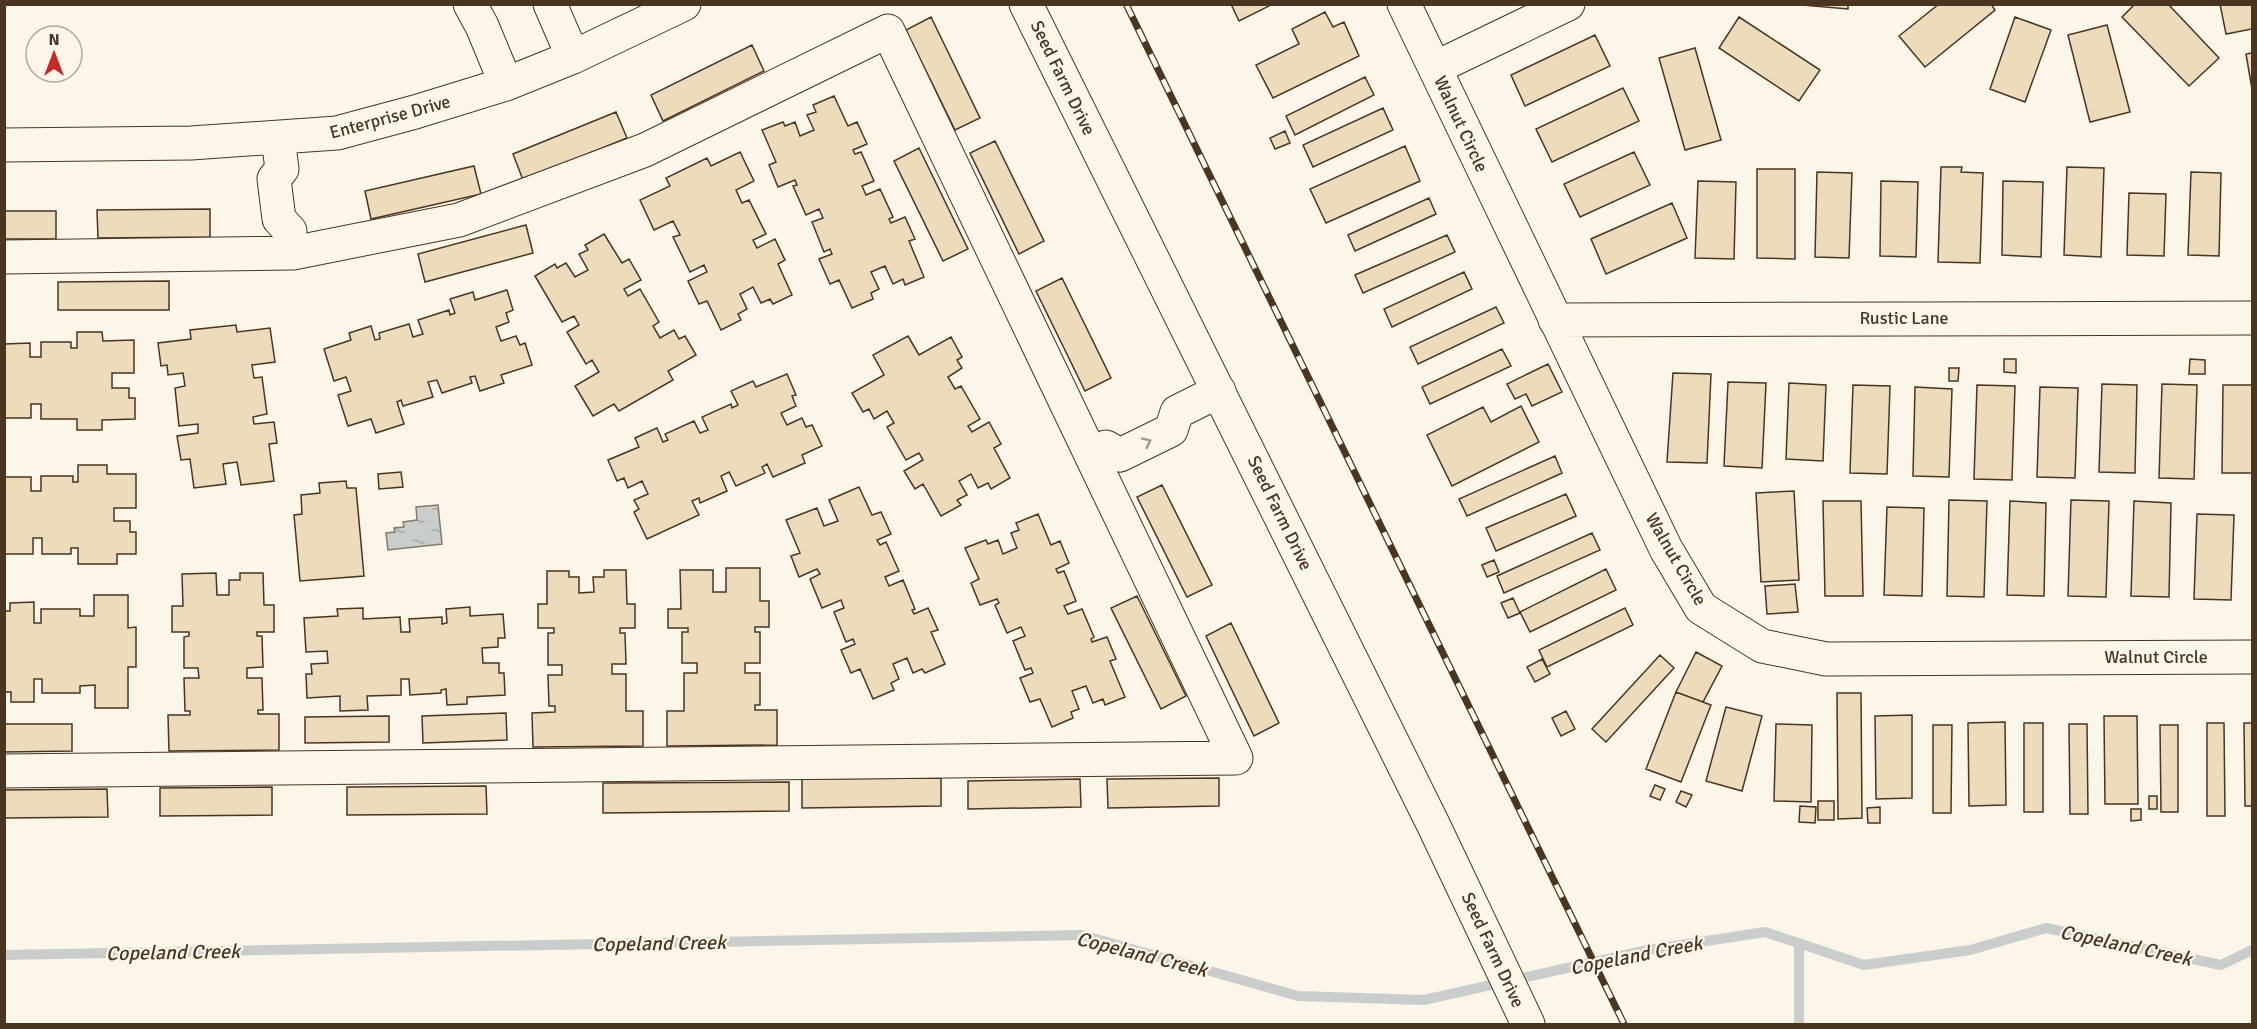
<svg xmlns="http://www.w3.org/2000/svg" width="2257" height="1029" font-family="Signika,sans-serif">
<defs>
<pattern id="water-ripples" width="26" height="14" patternUnits="userSpaceOnUse" patternTransform="scale(1.5)"><rect width="26" height="14" fill="#c9cecd"/><path d="M2 4q2-2 4 0t4 0M15 11q2-2 4 0t4 0" fill="none" stroke="#a5a8a6"/></pattern>
</defs>
<rect width="100%" height="100%" fill="#fbf6e9"/>
<!-- water -->
<path fill="url(#water-ripples)" stroke="#887966" stroke-width="1.5" d="M438,505L442,544L388,550L386,533L395,532L394,528L404,527L403,522L417,520L416,507Z"/>
<g fill="none" stroke-linecap="round" stroke-linejoin="round">
<!-- stream -->
<path stroke="#c9cecd" stroke-width="10" d="M1799,943V1024
M4,955L1082,935L1298,996L1424,1000L1648,950L1765,932L1864,965L1970,950L2046,928L2221,965L2252,950"/>
</g>
<!-- building -->
<path fill="#ecdcbc" stroke="#4a3520" stroke-width="1.5" d="M1231,4H1273L1239,21Z
M1790,4H1848V9Z
M1939,4H1991L1995,10L1925,67L1899,36Z
M2135,4H2168L2219,58L2189,86L2122,17Z
M2220,4H2252V29L2226,34Z
M1325,12L1333,27L1344,22L1359,56L1273,98L1256,65L1299,44L1292,29Z
M931,17L980,118L955,130L906,30Z
M1739,17L1820,70L1799,101L1719,48Z
M2015,17L2051,30L2025,102L1990,89Z
M2107,25L2130,112L2090,122L2068,35Z
M1595,35L1610,66L1525,106L1511,75Z
M752,45L764,71L663,121L651,95Z
M1695,48L1721,140L1685,150L1659,58Z
M2252,53V89L2246,54Z
M1365,77L1374,95L1295,135L1286,116Z
M1623,88L1639,121L1552,162L1536,129Z
M834,96L848,126L857,122L867,144L853,150L855,154L861,152L874,181L862,186L866,195L880,189L893,217L889,219L891,223L905,217L915,239L909,241L924,277L905,285L903,279L893,284L885,266L871,272L879,289L871,293L873,299L852,308L839,280L830,284L819,259L832,254L830,249L824,252L812,222L823,218L819,209L806,215L793,186L797,185L795,180L778,187L769,165L776,162L762,130L783,122L785,126L795,122L800,136L814,130L807,115L816,112L813,105Z
M1383,108L1393,130L1313,167L1303,145Z
M616,112L627,138L523,180L513,154Z
M1285,131L1290,143L1275,149L1270,138Z
M995,141L1044,241L1019,254L970,153Z
M1405,146L1420,181L1326,223L1310,189Z
M919,148L968,249L943,261L894,161Z
M740,152L754,181L736,190L742,203L749,200L766,234L753,240L757,248L775,239L785,260L778,264L792,295L773,304L770,299L761,303L753,287L740,294L747,309L738,314L741,320L721,330L707,301L699,304L688,281L707,272L704,265L690,272L673,237L680,235L673,221L654,230L640,200L670,186L666,178L707,158L711,166Z
M1634,152L1650,185L1580,217L1564,184Z
M474,166L481,194L371,219L365,191Z
M1941,167H1962L1961,172L1983,173L1980,263L1938,262Z
M2067,167L2104,168L2101,257L2064,255Z
M1757,169H1795V259L1757,258Z
M1817,172L1852,173L1849,258L1815,257Z
M2191,172L2221,173L2219,256L2188,255Z
M1698,181L1736,182L1734,259L1695,258Z
M1881,181L1918,182L1916,257L1880,256Z
M2003,181L2043,182L2041,257L2002,255Z
M2129,193L2166,194L2164,256L2127,255Z
M1429,198L1436,214L1355,251L1348,235Z
M1672,203L1687,238L1606,274L1591,239Z
M210,209V237L98,238L97,210Z
M4,211H56V239H4Z
M526,225L533,253L425,282L418,254Z
M604,234L622,263L629,259L641,280L624,289L628,296L640,289L659,322L653,326L660,338L674,330L679,339L685,336L696,355L668,371L673,380L619,411L614,404L593,416L575,386L599,372L592,360L586,364L567,332L579,325L574,316L562,322L535,276L555,264L557,268L566,263L575,277L588,270L579,254L588,250L585,245Z
M1447,235L1455,252L1363,293L1355,275Z
M1464,272L1472,289L1392,327L1384,309Z
M1062,278L1111,378L1085,391L1036,291Z
M169,281V310H58V282Z
M507,290L513,310L506,313L509,322L496,327L501,341L516,336L520,345L525,343L532,365L501,375L504,383L480,391L475,376L470,377L472,383L442,393L437,380L428,382L433,397L403,406L401,400L397,402L404,424L376,433L371,419L348,426L338,395L351,391L346,377L334,381L324,349L351,340L349,333L371,326L375,340L380,339L379,333L409,324L413,337L423,334L418,320L449,310L450,315L455,313L450,299L473,292L475,300Z
M1496,307L1504,323L1418,364L1410,347Z
M236,325L237,332L270,328L275,362L252,365L254,378L262,377L267,414L253,417L254,424L274,422L277,443L269,444L274,481L241,485L237,462L223,464L226,484L194,488L190,459L181,460L177,436L198,433V424L179,426L175,388L185,386L183,373L168,375L167,365L161,366L158,343L191,339L190,330Z
M77,332H102L103,341L134,340V373H112V388H129V398H135V419L102,420V430H77V419H41V404H31V418H4V344L30,343V357H41V342H71V348H77Z
M908,336L919,355L951,337L962,357L957,360L962,368L948,377L955,389L961,386L980,419L968,426L972,432L989,422L1001,444L994,448L1010,478L991,489L988,483L978,488L971,474L959,481L967,495L957,500L961,505L941,516L923,484L915,489L904,471L923,460L919,453L906,460L887,427L894,423L887,411L874,419L869,409L863,412L852,393L884,375L873,355Z
M1502,349L1511,366L1430,404L1422,387Z
M2004,359H2016V373L2004,372Z
M2190,359L2205,360V374H2189Z
M1548,364L1562,392L1532,406L1526,394L1515,399L1507,384Z
M1949,368H1959L1958,381H1949Z
M1673,373L1711,374L1707,463L1667,462Z
M787,374L796,395L792,396L796,406L781,413L787,425L802,418L806,427L812,425L822,446L802,455L805,463L773,477L767,464L762,467L765,473L736,486L729,472L721,476L727,491L700,503L699,498L692,501L699,515L647,539L634,512L639,509L634,500L648,494L642,481L628,488L624,478L617,481L608,460L639,447L635,438L657,428L663,442L668,440L665,434L694,421L700,433L708,430L702,417L731,404L732,408L738,405L731,391L753,381L756,387Z
M1728,382L1766,383L1762,468L1724,466Z
M1789,383L1826,385L1823,461L1786,459Z
M2102,384L2137,385L2135,473L2099,472Z
M2162,384L2197,385L2194,479L2159,478Z
M1853,385L1890,386L1887,474L1850,473Z
M1977,385L2015,386L2012,480L1974,479Z
M2223,385H2252V473H2222Z
M1915,387L1952,389L1949,477L1913,476Z
M2040,387L2078,388L2075,478L2037,477Z
M1521,406L1539,442L1452,486L1427,435L1483,407L1491,422Z
M1555,456L1562,473L1467,516L1459,499Z
M78,465H107V474H136V508H114V521H130V532H136V554H117V564H78V548H71V554H42V538H33V554H4V477H31V491H41V476H73V482H78Z
M401,472L403,487L379,489L378,474Z
M346,481L347,488H356L364,576L300,581L294,515L302,514L301,495L320,493L319,483Z
M1162,485L1212,585L1187,597L1137,497Z
M859,487L872,515L881,512L891,534L877,540L880,545L886,542L899,571L885,577L889,586L903,580L915,609L912,610L914,614L928,608L938,630L931,632L945,664L925,673L922,669L913,673L907,658L893,664L899,679L891,683L894,690L873,699L860,669L851,673L841,650L855,644L853,639L846,642L834,612L844,608L841,600L822,608L810,579L820,574L817,569L799,577L791,556L800,553L786,520L817,508L824,526L838,521L829,500Z
M1794,491L1799,580L1761,582L1756,493Z
M1566,494L1576,516L1496,551L1486,528Z
M1949,500L1987,501L1984,597L1947,596Z
M2071,500L2109,501L2106,597L2068,596Z
M1823,501H1861L1863,596H1825Z
M2010,501L2046,503L2044,596L2007,595Z
M2134,501L2171,503L2169,597L2131,596Z
M1887,507L1924,508L1922,596L1884,595Z
M1038,514L1051,545L1060,541L1069,563L1056,569L1058,573L1064,571L1076,601L1064,606L1068,614L1082,609L1094,637L1091,639L1092,642L1107,637L1116,659L1110,661L1125,697L1105,705L1103,699L1093,703L1086,686L1072,691L1079,709L1071,712L1073,718L1052,727L1040,699L1030,702L1020,678L1033,673L1031,668L1025,670L1013,641L1025,636L1021,627L1007,633L995,605L999,603L997,599L980,605L971,583L979,579L965,548L986,540L988,544L998,540L1003,554L1017,548L1011,533L1019,530L1016,523Z
M2197,514L2234,515L2231,600L2194,599Z
M1592,533L1600,550L1504,593L1497,576Z
M1494,560L1499,572L1487,577L1482,565Z
M726,568H760V601H769V627H755V632H760V663H745V673H760V705H755V710H777V745L667,746V711H684V673H697V663H682V632H688V628H668V609H681L680,570H713V592H726Z
M1606,569L1616,590L1530,632L1520,612Z
M604,570H626L627,604H635V628H620V633H625L626,664H612V674H626V711H643V746L533,747L532,713L555,712V706H549L548,675H562V665H548V633H554V628H538V604H547V571H569V577H579V593L594,592L593,577H604Z
M216,573L217,595H229V580H240V573H263L264,605H274V632H257V636H262L263,667L247,668V678H262L263,710H258V714H279V750L169,751L168,715H190V711H185L184,678H199L198,668H184V637L189,636V632H172V606H183L182,574Z
M1795,584L1798,612L1767,614L1765,586Z
M94,595H128V628L136,627V667H128V708H95V685L80,686V693H42V679H34V702H11V692H4V611H10V603L34,602V623H41V609H80V616H94Z
M1137,596L1186,696L1161,709L1111,608Z
M1513,598L1520,613L1508,618L1501,603Z
M470,607V616L503,614L505,638H498V647L482,648L483,663H499V673H504L505,695L467,697V704L447,705L446,689L441,690V693L410,695L409,679H401V695L367,696L368,710L340,711V696L307,698L306,674H312L311,664L328,663L327,651L306,652L304,618L338,616L337,609L363,608V619L400,617L401,632H410L409,619L442,617V624L447,623L446,609Z
M1625,608L1633,625L1547,667L1539,650Z
M1231,623L1279,723L1254,736L1206,636Z
M1696,652L1722,666L1703,702L1676,692Z
M1660,655L1674,668L1606,742L1592,729Z
M1542,659L1550,674L1535,682L1527,667Z
M1676,692L1711,705L1681,782L1646,769Z
M1837,693H1861L1862,818L1838,819Z
M1726,707L1762,716L1742,791L1706,781Z
M1566,711L1575,729L1561,736L1552,718Z
M506,713L507,740L423,743L422,716Z
M1912,715V798L1876,799L1875,716Z
M389,716V742L305,743V717Z
M2104,716H2137L2138,804H2105Z
M2005,722L2006,805L1969,806L1968,723Z
M2024,723H2043V812H2024Z
M2207,723H2224L2225,816H2207Z
M2244,723H2252V806H2245Z
M4,724H72V751L4,752Z
M1776,724L1812,725L1811,802L1774,801Z
M2069,724H2087L2088,814H2070Z
M1933,725H1952L1951,813H1933Z
M2160,725H2178V812H2161Z
M941,778V806L802,808V779Z
M1219,778V806L1108,808L1107,779Z
M1080,779L1081,807L968,809V781Z
M789,782V811L603,813V783Z
M1655,785L1665,789L1660,800L1650,796Z
M486,786L487,814L347,815V787Z
M272,787V815L160,816V788Z
M107,789L108,817L4,818V790Z
M1681,791L1692,795L1686,807L1676,802Z
M2149,796H2157V809H2149Z
M1818,801H1834V820H1818Z
M1800,806L1816,807L1815,823L1799,822Z
M1880,807V823H1868L1867,808Z
M2131,809H2141V820L2131,821Z"/>
<g fill="none" stroke-linecap="round" stroke-linejoin="round">
<defs>
<path id="minor" d="M470,4L482,26L506,84
M550,4L573,57
M1026,4L1433,824L1528,1024
M1404,4L1666,549L1701,608L1762,646L1826,659L2252,657
M1435,68L1568,4
M278,138L282,169L274,179L279,219L290,231
M4,145L191,143L337,133L415,112L506,84L573,57L684,4
M4,257L293,253L459,220L645,150L888,31L1236,758L4,771
M1555,320L2252,318
M1106,447L1120,455L1171,430L1177,412L1219,391"/>
</defs>
<!-- minor casing -->
<use href="#minor" stroke="#4a3520" stroke-width="35"/>
<!-- minor -->
<use href="#minor" stroke="#fbf6e9" stroke-width="33"/>
<defs>
<path id="rail" d="M1126,4L1624,1024"/>
</defs>
<!-- rail casing -->
<use href="#rail" stroke="#4a3520" stroke-width="7"/>
<!-- rail -->
<use href="#rail" stroke="#fbf6e9" stroke-width="4.5" stroke-dasharray="14" stroke-linecap="butt"/>
</g>
<!-- one-way arrows -->
<defs><path id="oneway-chevron" d="M-2-3.5L2.5 0L-2 3.5" fill="none" stroke-width="1.6" stroke-linecap="round" stroke-linejoin="round" transform="scale(1.5)"/></defs>
<use stroke="#a29684" href="#oneway-chevron" transform="translate(1147 442) rotate(-26)"/>
<g text-anchor="middle" stroke-width="4.5" stroke-linejoin="round" paint-order="stroke">
<!-- street labels -->
<g font-size="18" fill="#4a3520" stroke="#fbf6e9">
<text transform="translate(1063 78) rotate(64)" y="6">Seed Farm Drive</text>
<text transform="translate(390 117) rotate(-15)" y="6">Enterprise Drive</text>
<text transform="translate(1461 124) rotate(65)" y="6">Walnut Circle</text>
<text x="1904" y="324">Rustic Lane</text>
<text transform="translate(1280 513) rotate(64)" y="6">Seed Farm Drive</text>
<text transform="translate(1676 559) rotate(60)" y="6">Walnut Circle</text>
<text x="2156" y="663">Walnut Circle</text>
<text transform="translate(1493 950) rotate(65)" y="6">Seed Farm Drive</text>
</g>
<!-- water labels -->
<g font-size="20" font-style="italic" fill="#4a3520" stroke="#fbf6e9">
<text transform="translate(659 943) rotate(-1)" y="7">Copeland Creek</text>
<text transform="translate(2126 945) rotate(12)" y="7">Copeland Creek</text>
<text transform="translate(173 952) rotate(-1)" y="7">Copeland Creek</text>
<text transform="translate(1142 954) rotate(14)" y="7">Copeland Creek</text>
<text transform="translate(1636 955) rotate(-11)" y="7">Copeland Creek</text>
</g>
</g>
<!-- border -->
<rect width="2257" height="1029" fill="none" stroke="#4a3520" stroke-width="12"/>
<!-- north arrow -->
<g transform="translate(54 54)"><circle r="28" fill="#fbf6e9" stroke="#b4a999" stroke-width="1.5"/>
<path d="M0-4.5L10 22L0 15L-10 22Z" fill="#c62828"/>
<text y="-9" font-size="16" font-weight="bold" text-anchor="middle" fill="#4a3520">N</text>
</g>
</svg>
